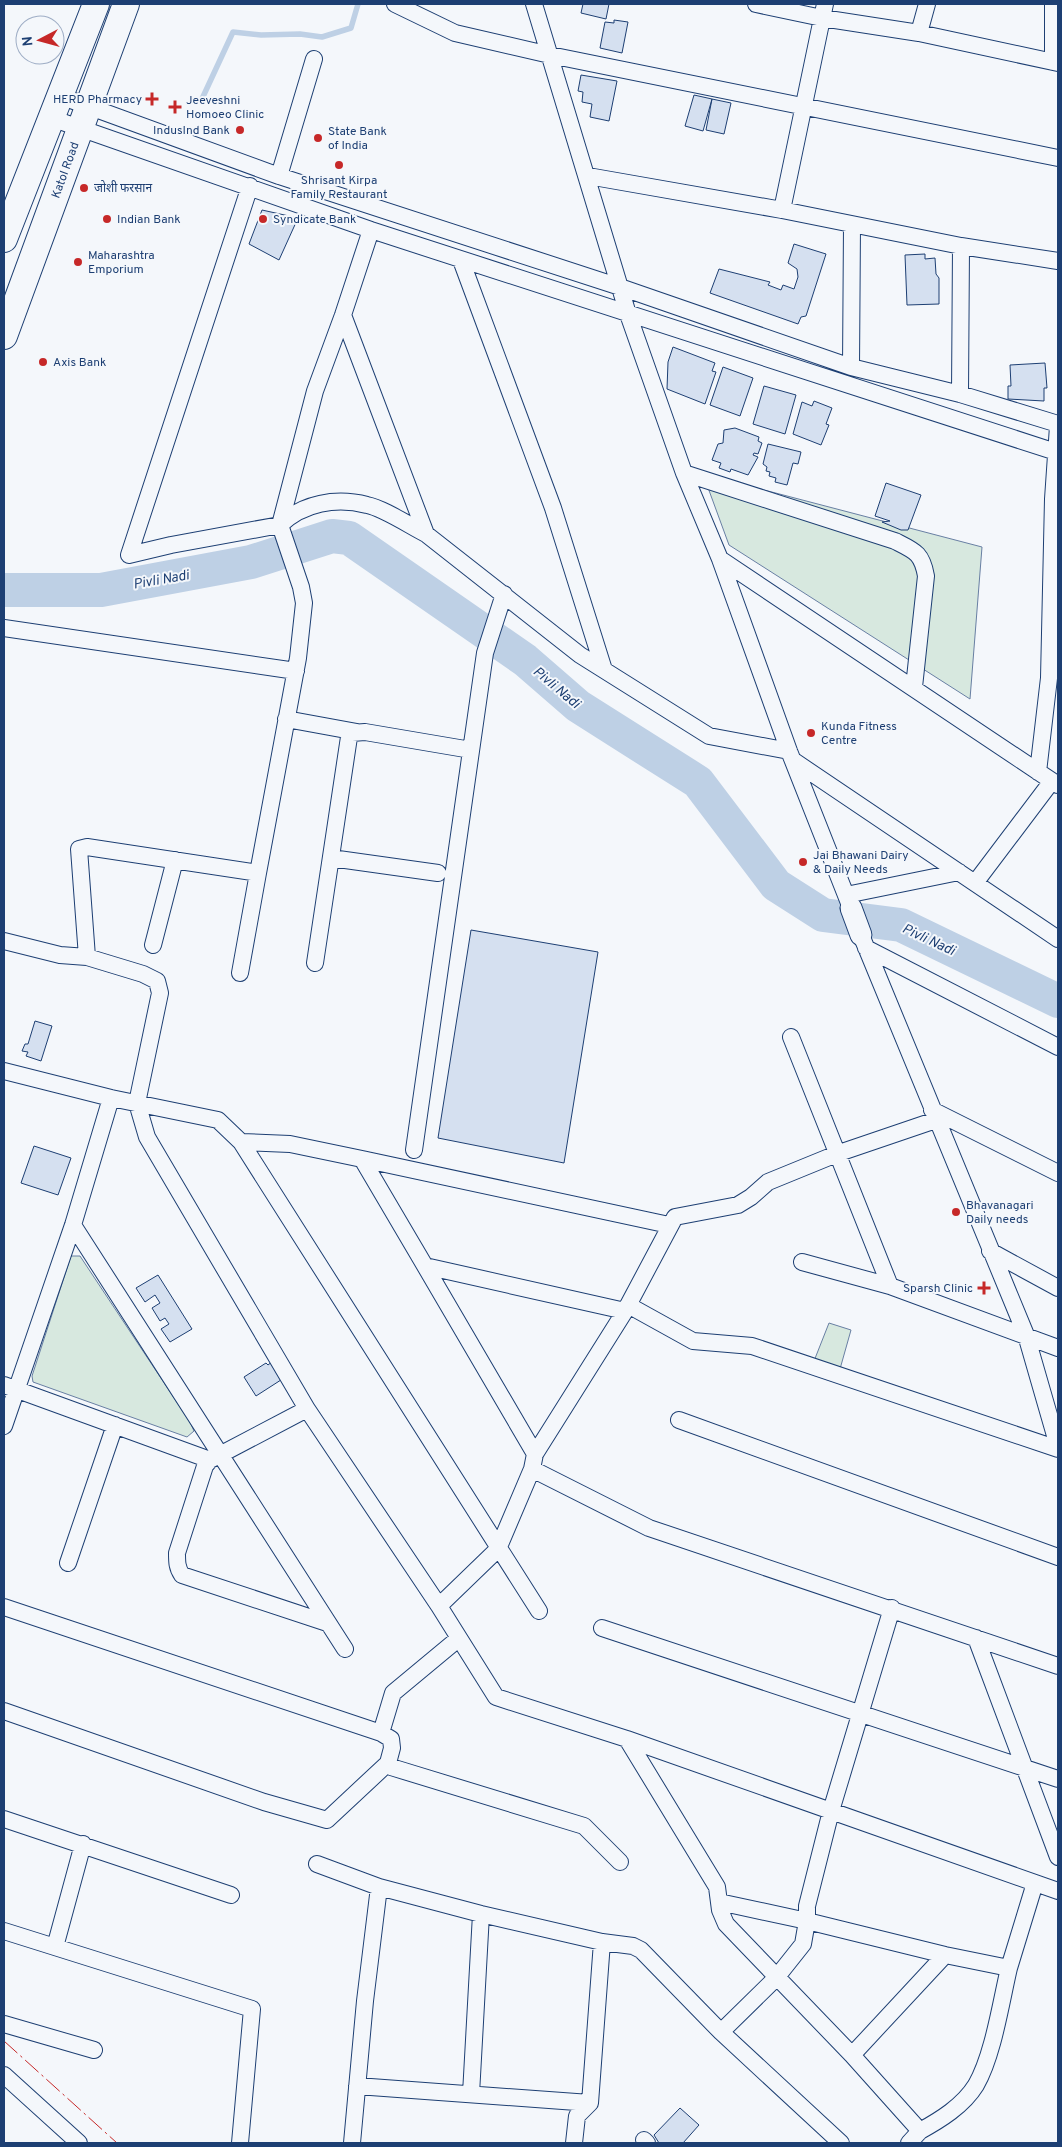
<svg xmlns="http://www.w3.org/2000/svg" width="1062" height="2147" font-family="Overpass,'Noto Sans Devanagari',sans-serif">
<rect width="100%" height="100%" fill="#f4f7fb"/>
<!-- green -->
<path fill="#d7e8df" stroke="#687fa3" d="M703,474L982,547L970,699L729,545Z
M71,1256H80L190,1422L194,1431L187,1437L33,1382L32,1376Z
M829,1323L851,1330L840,1369L814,1361Z"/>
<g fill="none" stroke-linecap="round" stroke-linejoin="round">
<!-- stream -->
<path stroke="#bed0e5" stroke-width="5.5" d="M201,101L233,32L261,35L300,34L322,37L351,28L358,4"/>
<!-- river -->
<path stroke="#bed0e5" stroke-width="34" d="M4,590H101L251,562L332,536L349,538L525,660L578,706L698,782L776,885L823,915L901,925L1058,1001"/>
</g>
<!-- building -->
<path fill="#d5e0f0" stroke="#1d3f73" d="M583,4H609L606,19L581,13Z
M614,20L628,22L622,53L600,48L605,22L614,23Z
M581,75L617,81L609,121L590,117L592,104L582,102L583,92L578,91Z
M694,95L712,99L703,131L685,126Z
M712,99L731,103L724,134L706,130Z
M262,210L298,218L279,260L249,244Z
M794,244L826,254L806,316L801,317L798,324L710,293L719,269L770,282L768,285L781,290L783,285L794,289L798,277L797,269L788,263Z
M925,254V259L935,258L936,274L939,278V304L907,305L905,255Z
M673,347L715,363L712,371L716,372L705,404L667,389L668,362Z
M1045,363L1047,388H1044V401L1008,399V386H1011L1010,365Z
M723,367L753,378L740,416L710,405Z
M764,386L796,395L785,434L753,424Z
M814,401L832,408L826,424L829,425L821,445L793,434L802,402L812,406Z
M735,428L759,437L758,441L762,443L758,454L754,453L753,455L758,457L748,475L731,469L730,472L719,468L721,463L712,460L718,444L723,443L724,430Z
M768,444L801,452L798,464L793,463L787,485L775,482L776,478L769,476L770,472L766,471L767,467L763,464Z
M886,483L921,495L908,530H901L882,522L890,521L875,516Z
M471,930L598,952L564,1163L438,1138Z
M35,1021L52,1026L41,1061L26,1056L28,1052L22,1051L25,1044H28Z
M34,1146L71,1158L58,1195L21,1183Z
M158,1275L192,1329L170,1342L161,1329L169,1324L165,1318L160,1321L152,1308L160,1303L155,1295L145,1302L136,1288Z
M273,1361L284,1378L256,1396L244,1377L266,1363L268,1365Z
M680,2108L699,2125L683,2143H659L654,2135Z"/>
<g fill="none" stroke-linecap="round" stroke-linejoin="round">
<defs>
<path id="minor" d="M395,4L455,33L550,55L1058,158
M534,4L628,314L684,473L720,559L1058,785
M756,4L822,18L919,33L1058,63
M919,33L927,4
M1053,62V4
M60,96L279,176L620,287L851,367L960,394L1058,424
M51,118L371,230L1056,452
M279,176L314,59
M588,176L782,210L961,246L1058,261
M250,186L129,555L171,545L280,525C303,503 336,497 367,505C383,508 410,526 426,534
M782,210L825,4
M461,260L553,508L604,670
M343,315L426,534L580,655L709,736L789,751
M851,367L852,225
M960,394L961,246
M684,473L895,541C915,551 922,553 926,576L914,687
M720,559L789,751L851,908
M4,628L296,671
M286,719L357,732
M794,761L1058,939
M1038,772L1049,678L1053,499L1058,426
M331,858L438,873
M975,883L1052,781
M846,895L959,872
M861,935L1026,1335L1058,1446
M4,941L60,955L87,957L79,849L87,847L258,873L298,658L304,603L301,587L280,525L315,391L343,315L371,230
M153,945L175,860
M866,948L1058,1047
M87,957L143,974L157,981L160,993L137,1103L147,1137L307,1409
M315,963L349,737L352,733L365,732L471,750
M240,973L258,873
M791,1037L890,1286L1058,1348
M4,1071L111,1098L218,1120L241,1142L539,1611
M932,1110L1058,1173
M241,1142L290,1144L362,1159L425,1266L625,1311L535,1454L532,1469L498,1549L439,1606L496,1697L627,1739L1058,1891
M414,1150L485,653L504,594
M362,1159L669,1225
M73,1225L345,1649
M990,1251L1058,1288
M802,1262L890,1286
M425,1266L535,1454
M628,1305L693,1341L752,1346L1058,1449
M625,1311L675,1217L738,1205L751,1197L768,1182L839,1153L936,1120
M4,1385L210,1460
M679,1420L1058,1557
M4,1426L73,1225L111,1098
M532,1469L649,1528L1058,1666
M68,1563L115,1425
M4,1607L381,1733L391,1739L392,1748L388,1763L391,1767L584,1826L620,1862
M892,1608L831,1811L807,1906V1921L945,1955L1009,1968L1035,1883
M327,1623L182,1575C177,1568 177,1562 177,1553L205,1466L210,1460L307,1409L439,1606
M602,1628L1058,1779
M976,1638L1058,1857
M4,1711L264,1802L327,1820L388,1763
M381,1733L393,1693L458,1639
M627,1739L717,1887L720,1910L726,1924L852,2055
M4,1819L231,1895
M317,1864L379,1887L481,1914L602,1942L633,1946L641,1950L721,2032L841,2143
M719,1902L807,1921L803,1944L776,1978L721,2032
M4,1931L252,2009L240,2143
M55,1947L83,1844
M4,2024L94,2050
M4,2075L79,2143
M357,2086L590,2103
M471,2094L481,1914
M920,2131C940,2120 963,2106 976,2085C993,2056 1001,2002 1009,1968
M644,2140L647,2143
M352,2143L365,2001L379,1887
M574,2143L577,2116L590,2103L602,1942
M909,2143L920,2131L852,2055L945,1955"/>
<path id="tertiary" d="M851,908L861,935"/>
<path id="primary" d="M4,239L96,4
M4,336L126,4"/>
</defs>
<!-- minor casing -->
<use href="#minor" stroke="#1d3f73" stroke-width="18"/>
<!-- tertiary casing -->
<use href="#tertiary" stroke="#1d3f73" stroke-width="23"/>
<!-- primary casing -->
<use href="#primary" stroke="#1d3f73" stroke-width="28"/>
<!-- minor -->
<use href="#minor" stroke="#f4f7fb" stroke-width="16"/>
<!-- tertiary -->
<use href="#tertiary" stroke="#f4f7fb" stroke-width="21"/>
<!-- primary -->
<use href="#primary" stroke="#f4f7fb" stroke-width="26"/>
<!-- power -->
<path stroke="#c62828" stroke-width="1" stroke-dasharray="18 4 2.5 4" stroke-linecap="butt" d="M4,2041L117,2143"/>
</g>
<!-- markers -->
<g fill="#c62828" stroke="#f4f7fb" stroke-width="2">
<path d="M149.5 91.5h5v5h5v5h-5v5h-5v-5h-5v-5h5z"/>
<path d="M172.5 99.5h5v5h5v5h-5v5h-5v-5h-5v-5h5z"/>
<circle cx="240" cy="130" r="5"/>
<circle cx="318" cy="138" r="5"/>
<circle cx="339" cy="165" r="5"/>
<circle cx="84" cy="188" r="5"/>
<circle cx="107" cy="219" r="5"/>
<circle cx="263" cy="219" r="5"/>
<circle cx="78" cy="262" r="5"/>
<circle cx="43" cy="362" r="5"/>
<circle cx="811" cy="733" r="5"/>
<circle cx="803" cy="862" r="5"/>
<circle cx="956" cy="1212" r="5"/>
<path d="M981.5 1280.5h5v5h5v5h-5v5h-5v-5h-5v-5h5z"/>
</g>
<g text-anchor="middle" stroke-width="4" stroke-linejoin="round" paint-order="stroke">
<!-- poi labels -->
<g font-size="12" fill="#1d3f73" stroke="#f4f7fb" text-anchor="start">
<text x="142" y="103" text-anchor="end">HERD Pharmacy</text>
<text x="186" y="104">Jeeveshni<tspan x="186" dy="14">Homoeo Clinic</tspan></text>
<text x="230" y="134" text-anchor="end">IndusInd Bank</text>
<text x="328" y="135">State Bank<tspan x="328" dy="14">of India</tspan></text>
<text x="339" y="184" text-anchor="middle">Shrisant Kirpa<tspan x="339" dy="14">Family Restaurant</tspan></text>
<text x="94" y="192">जोशी फरसान</text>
<text x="117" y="223">Indian Bank</text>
<text x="273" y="223">Syndicate Bank</text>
<text x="88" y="259">Maharashtra<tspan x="88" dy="14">Emporium</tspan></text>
<text x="53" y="366">Axis Bank</text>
<text x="821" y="730">Kunda Fitness<tspan x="821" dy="14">Centre</tspan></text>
<text x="813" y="859">Jai Bhawani Dairy<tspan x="813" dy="14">&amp; Daily Needs</tspan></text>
<text x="966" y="1209">Bhavanagari<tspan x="966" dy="14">Daily needs</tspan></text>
<text x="973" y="1292" text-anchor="end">Sparsh Clinic</text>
</g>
<!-- street labels -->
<g font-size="12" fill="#1d3f73" stroke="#f4f7fb">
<text transform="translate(65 170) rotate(-70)" y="4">Katol Road</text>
</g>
<!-- water labels -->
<g font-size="14" font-style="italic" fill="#1d3f73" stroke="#f4f7fb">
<text transform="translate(161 579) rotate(-10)" y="5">Pivli Nadi</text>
<text transform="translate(557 687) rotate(40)" y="5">Pivli Nadi</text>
<text transform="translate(929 939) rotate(25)" y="5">Pivli Nadi</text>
</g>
</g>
<!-- border -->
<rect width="1062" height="2147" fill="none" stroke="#1d3f73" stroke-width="10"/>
<!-- north arrow -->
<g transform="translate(40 40) rotate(264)"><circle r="24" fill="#f4f7fb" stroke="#9eadc5"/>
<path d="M0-4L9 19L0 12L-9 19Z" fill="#c62828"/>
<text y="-8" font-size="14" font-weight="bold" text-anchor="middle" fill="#1d3f73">N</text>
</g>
</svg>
